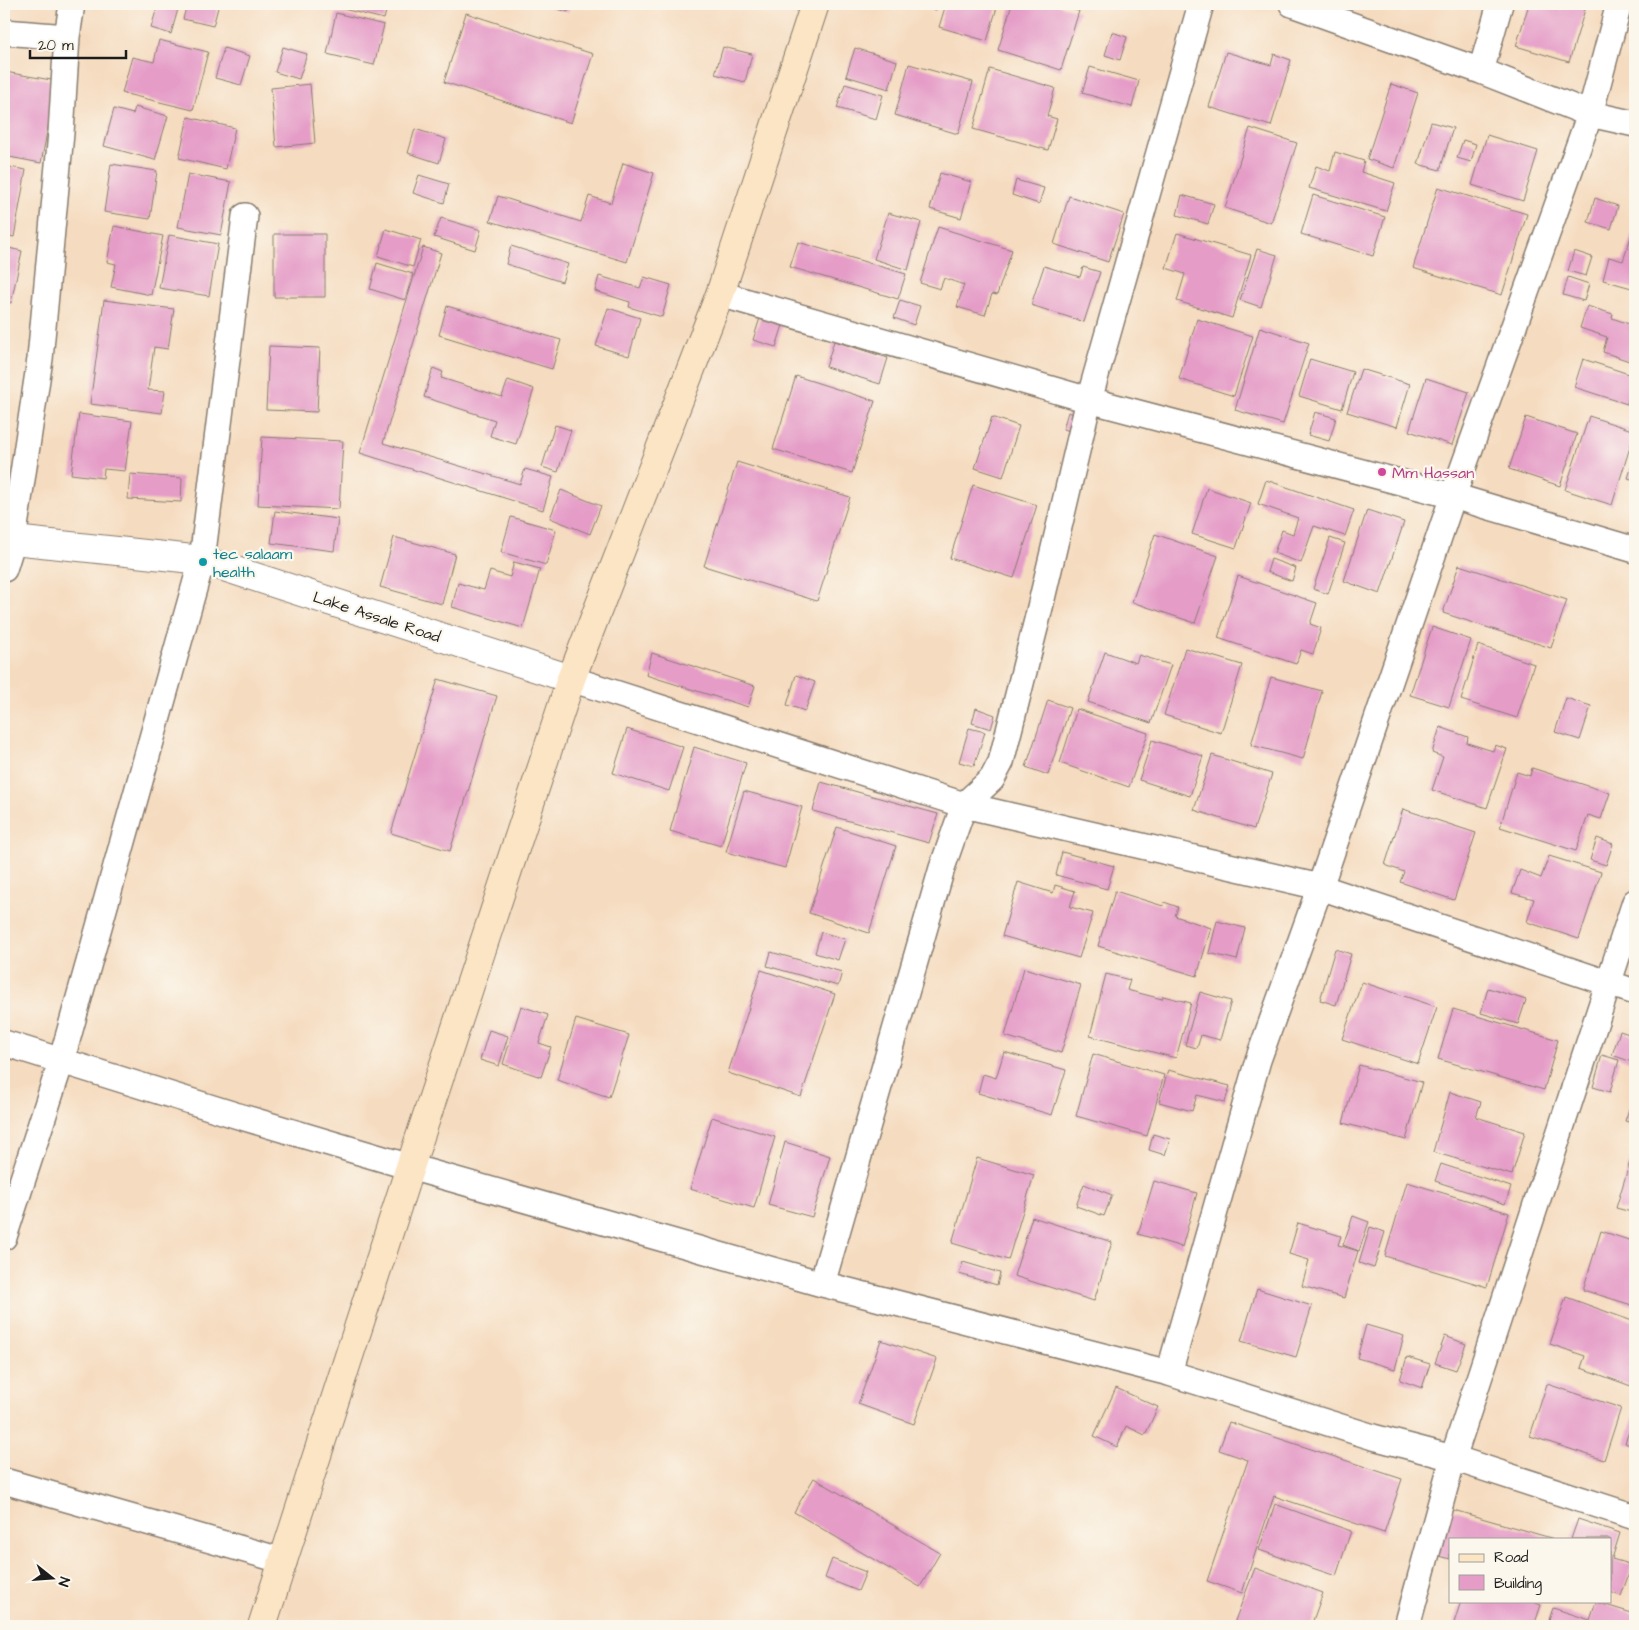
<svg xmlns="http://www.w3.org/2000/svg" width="1639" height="1630" font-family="'Architects Daughter',sans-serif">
<rect width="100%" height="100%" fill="#fbf7ec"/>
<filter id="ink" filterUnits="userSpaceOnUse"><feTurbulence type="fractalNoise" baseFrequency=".02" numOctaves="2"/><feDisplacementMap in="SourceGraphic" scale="10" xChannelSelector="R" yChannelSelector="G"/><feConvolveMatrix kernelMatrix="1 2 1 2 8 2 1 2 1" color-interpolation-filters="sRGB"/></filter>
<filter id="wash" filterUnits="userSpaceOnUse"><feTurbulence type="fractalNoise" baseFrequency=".0096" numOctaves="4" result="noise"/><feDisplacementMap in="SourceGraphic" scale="20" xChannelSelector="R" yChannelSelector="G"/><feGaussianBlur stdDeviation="1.12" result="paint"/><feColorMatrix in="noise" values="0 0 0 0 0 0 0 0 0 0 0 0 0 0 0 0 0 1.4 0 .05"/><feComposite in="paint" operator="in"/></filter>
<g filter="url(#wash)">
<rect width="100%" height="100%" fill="#f5dbbf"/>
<g id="blocks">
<!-- building -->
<path fill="#e59dc8" d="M158,4L178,9L171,34L151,28Z
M187,4H219L213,26L183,19Z
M340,4H388L384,19L339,8Z
M540,4H570L568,12Z
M916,4H938L936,10Z
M946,4H998L987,41L939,27Z
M1012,4H1054L1079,11L1061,70L998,50Z
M1529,4H1539L1562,10L1564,4H1578L1586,6L1569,62L1516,46Z
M336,13L384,25L374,65L327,54Z
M466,13L593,54L571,123L444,82Z
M1112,32L1127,37L1120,60L1105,55Z
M159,40L208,52L193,110L122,93L132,57L154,62Z
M283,47L307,54L299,79L275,72Z
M723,47L752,54L745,82L715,74Z
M224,48L250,56L241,85L215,78Z
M855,48L897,61L889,89L846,76Z
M1226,52L1271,65L1274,54L1291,60L1271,126L1209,107Z
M909,64L973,82L958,134L895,115Z
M1090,67L1139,81L1132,107L1082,93Z
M990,69L1055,88L1047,116L1057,119L1048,150L973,129Z
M5,72L57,81L41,163L4,156Z
M310,84L315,143L276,147L271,88Z
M845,84L883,95L876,119L837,108Z
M1391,84L1418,93L1394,168L1367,159Z
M135,107L168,116L155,160L104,146L114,109L133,114Z
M188,117L235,128L226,169L179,158Z
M1431,122L1453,128L1440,170L1418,164Z
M1250,128L1297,143L1271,223L1225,208Z
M415,129L446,139L439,163L408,153Z
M1487,135L1538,151L1523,201L1472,185Z
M1463,140L1476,144L1471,162L1457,158Z
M1335,152L1364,161L1361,172L1395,183L1386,211L1309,188L1316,166L1330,171Z
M623,163L654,173L627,262L490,221L498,196L581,222L589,196L611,203Z
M111,164L157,171L150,219L104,212Z
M4,166L26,170L14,237L4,235Z
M940,173L971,182L961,218L930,209Z
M188,174L231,182L221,235L178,227Z
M419,175L449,184L444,203L413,193Z
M1016,180L1044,188L1039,204L1012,195Z
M1438,187L1527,214L1502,295L1413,268Z
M1182,195L1214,204L1208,224L1177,215Z
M1313,195L1385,217L1373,256L1301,234Z
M1069,196L1124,214L1108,262L1054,244Z
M1595,198L1618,206L1611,229L1588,222Z
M888,213L921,222L908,270L874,259Z
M441,218L481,230L475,250L434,237Z
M114,226L163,236L151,295L111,287L116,264L107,262Z
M938,227L1012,250L997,295L992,294L985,315L957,307L964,285L944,278L940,289L920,283Z
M386,229L421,240L413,267L378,256Z
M1177,233L1251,255L1232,318L1177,301L1185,274L1166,268Z
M274,234H325V297H274Z
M1632,234L1635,235V289L1603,280L1609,257L1623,261Z
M169,235L218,244L209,296L159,288Z
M798,242L906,274L898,299L790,267Z
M511,246L568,264L562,282L506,264Z
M4,247L22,251L11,303L4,302Z
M423,247L441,253L383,443L520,484L525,469L553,477L543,510L360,453Z
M1257,249L1277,255L1261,307L1240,300Z
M1574,251L1592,257L1586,276L1568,271Z
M377,263L413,274L405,300L370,289Z
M1044,266L1080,277L1083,267L1100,272L1084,322L1031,305Z
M599,276L640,288L644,277L671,285L662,317L629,307L630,302L595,291Z
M1568,277L1589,284L1584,301L1563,295Z
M104,300L174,309L168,349L154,347L148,390L165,391L162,413L90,404Z
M900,300L920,306L914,325L894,318Z
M447,306L561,340L552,369L439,335Z
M1587,306L1613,314L1612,318L1635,326V363L1603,352L1607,337L1580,328Z
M608,308L640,318L629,356L596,346Z
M760,318L783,325L776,347L753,340Z
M1197,319L1253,336L1234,396L1179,379Z
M1260,327L1309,343L1283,424L1235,410Z
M834,341L888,358L880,384L826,367Z
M269,346L320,348L317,412L266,410Z
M1310,359L1353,372L1342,409L1299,396Z
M1583,359L1635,376L1627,404L1574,387Z
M433,368L443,372L441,378L502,397L508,380L534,389L516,444L490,436L495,420L424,397Z
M1361,369L1410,384L1397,427L1347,412Z
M796,376L875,401L852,473L773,449Z
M1426,378L1469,392L1452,445L1409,431Z
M1068,412L1083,417L1078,433L1063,429Z
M1315,412L1336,418L1329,441L1308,435Z
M79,414L132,421L125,471L104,469L103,478L71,474Z
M1589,416L1635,431L1612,505L1565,490Z
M992,417L1019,426L1003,477L975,468Z
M1526,417L1577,434L1560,486L1509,469Z
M555,425L571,430L558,472L542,467Z
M262,437L343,441L339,509L258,505Z
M1635,456V480L1628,478Z
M737,462L850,497L817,601L704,566Z
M130,474L182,478L181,502L128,499Z
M1266,480L1354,510L1345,536L1314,526L1301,563L1274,553L1282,530L1293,534L1298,518L1258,504Z
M973,485L1037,505L1014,578L950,558Z
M1207,488L1251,503L1236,548L1192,534Z
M561,490L601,506L590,534L550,518Z
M1367,510L1404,522L1380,594L1344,581Z
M275,511L338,519L334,551L271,543Z
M511,517L556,530L546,565L501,552Z
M1155,534L1218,556L1195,623L1132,602Z
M394,537L455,554L442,604L380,587Z
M1330,538L1345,543L1328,594L1313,589Z
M1271,559L1296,568L1292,581L1267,572Z
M514,562L540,569L523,628L452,607L458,583L484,590L490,571L510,577Z
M1459,565L1567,600L1551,648L1443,613Z
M1238,576L1317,603L1310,624L1321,628L1313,654L1301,650L1296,664L1218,638Z
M1432,627L1471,640L1449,707L1410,695Z
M1478,645L1534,664L1517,718L1461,700Z
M1185,648L1242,665L1221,733L1164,715Z
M1105,652L1136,663L1139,655L1171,665L1151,723L1088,702Z
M652,653L755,686L748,707L646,675Z
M796,675L815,682L805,711L787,705Z
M1271,677L1322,691L1303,759L1251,745Z
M438,679L497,696L450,851L391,833Z
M1566,698L1591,706L1580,740L1555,732Z
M1048,700L1070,708L1048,775L1026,767Z
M976,708L995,715L991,729L972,723Z
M1077,709L1148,733L1129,787L1060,763Z
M1440,727L1468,737L1467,743L1493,751L1495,745L1507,749L1487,808L1432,790L1443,757L1432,753Z
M969,728L985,732L974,766L959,762Z
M627,729L683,747L669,791L613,773Z
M1152,740L1203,756L1190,796L1139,780Z
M694,747L746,763L721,846L670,831Z
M1212,755L1272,774L1254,829L1194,810Z
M1532,768L1610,793L1601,819L1588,815L1576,851L1500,827L1517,772L1530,776Z
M821,782L938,814L929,843L813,811Z
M744,791L802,807L785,868L726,852Z
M1403,809L1476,833L1454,900L1400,882L1404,872L1385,865Z
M837,827L896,846L869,933L809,913Z
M1597,838L1613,844L1606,865L1590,860Z
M1062,852L1114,866L1107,889L1056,875Z
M1549,856L1601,872L1579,939L1527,922L1534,899L1512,893L1520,870L1541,878Z
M1018,882L1053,893L1055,885L1075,891L1070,907L1093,913L1079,958L1002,936Z
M1115,891L1163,906L1164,902L1178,907L1175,916L1211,928L1197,976L1098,946Z
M1217,921L1245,928L1237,960L1209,953Z
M821,932L845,939L838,960L815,953Z
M1335,949L1351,954L1336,1005L1320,1000Z
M771,952L842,972L838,986L767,966Z
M1024,968L1081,985L1061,1053L1005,1036Z
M761,970L835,994L801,1097L728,1073Z
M1106,974L1130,980L1127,990L1162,999L1163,996L1191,1003L1176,1058L1090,1036Z
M1362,982L1437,1007L1418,1064L1342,1039Z
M1488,988L1526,1000L1518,1024L1481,1013Z
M1200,992L1231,1001L1220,1040L1201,1035L1197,1048L1185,1045Z
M521,1006L548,1015L539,1043L551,1047L541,1077L503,1064Z
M1453,1009L1558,1040L1544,1090L1438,1059Z
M576,1019L629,1035L609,1097L557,1080Z
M489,1030L508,1036L499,1066L480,1060Z
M1620,1031L1635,1036V1063L1612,1055Z
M1004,1052L1066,1070L1052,1115L978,1093L983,1074L996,1078Z
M1093,1054L1164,1075L1147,1136L1076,1116Z
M1602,1055L1619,1060L1610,1092L1593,1087Z
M1359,1065L1422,1082L1406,1140L1343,1123Z
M1168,1070L1230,1086L1225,1102L1197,1095L1192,1111L1159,1102Z
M1635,1091V1124L1625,1121Z
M1450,1092L1481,1102L1476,1117L1525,1132L1512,1175L1433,1152Z
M712,1117L775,1137L754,1208L690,1189Z
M1153,1134L1170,1139L1165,1155L1149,1150Z
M785,1142L830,1156L812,1217L768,1205Z
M1635,1145V1213L1616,1208Z
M977,1158L1034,1175L1008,1260L952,1243Z
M1441,1164L1511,1187L1505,1204L1435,1181Z
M1154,1181L1197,1193L1182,1247L1138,1234Z
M1407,1182L1509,1213L1487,1287L1385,1256Z
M1084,1184L1112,1195L1104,1216L1076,1206Z
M1353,1216L1369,1222L1359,1251L1343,1245Z
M1032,1217L1112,1242L1094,1301L1014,1276Z
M1298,1223L1341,1236L1338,1245L1358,1251L1344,1298L1302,1286L1309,1260L1289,1254Z
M1370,1227L1385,1232L1374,1268L1359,1263Z
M1601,1231L1635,1242V1306L1583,1290Z
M963,1262L1000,1273L997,1285L959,1274Z
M1257,1289L1312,1306L1296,1357L1241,1341Z
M1566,1297L1635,1322V1374L1631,1386L1581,1368L1585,1356L1550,1344Z
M1366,1325L1404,1336L1395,1369L1357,1358Z
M1445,1336L1466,1344L1456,1370L1435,1363Z
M881,1340L937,1359L914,1424L858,1404Z
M1407,1357L1430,1364L1422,1388L1400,1380Z
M1547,1384L1621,1408L1604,1460L1530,1436Z
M1116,1388L1158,1407L1145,1435L1126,1426L1117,1447L1094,1436Z
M1635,1413V1447L1625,1443Z
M1229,1422L1402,1479L1384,1533L1274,1496L1242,1593L1207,1581L1248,1460L1219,1450Z
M814,1478L940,1553L920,1587L794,1512Z
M1275,1504L1351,1531L1336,1576L1259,1550Z
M1450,1509L1551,1538V1539H1450V1559L1436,1555Z
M1578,1519L1620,1533L1612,1559L1632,1565L1621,1596L1610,1592V1539H1571Z
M832,1559L866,1572L858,1591L825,1578Z
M1255,1568L1323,1593L1311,1626H1233Z
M1461,1601H1530L1541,1605L1534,1626H1453Z
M1596,1602L1635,1614V1626H1547L1553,1608L1590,1620Z"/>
</g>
</g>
<g filter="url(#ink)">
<use href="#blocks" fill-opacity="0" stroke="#887c6e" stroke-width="1"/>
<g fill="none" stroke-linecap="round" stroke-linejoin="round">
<defs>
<path id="minor" d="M1292,4L1481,71L1590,114L1635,124
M4,32L67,37
M1481,71L1500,4
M720,294L1089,400L1453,496L1635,550
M4,569L13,540L40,359L61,133L67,37L72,4
M571,679L964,805L1320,887L1635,992
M4,1043L235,1115L410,1167L822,1284L1169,1373L1373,1437L1453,1458L1635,1517
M4,1237L61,1062L202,560L245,216
M822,1284L942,868L964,805L992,779L1001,762L1037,620L1089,400L1201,4
M1169,1373L1258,1060L1320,887L1453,496L1590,114L1619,4
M4,1481L284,1561
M1407,1626L1453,1458L1635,902"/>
<path id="tertiary" d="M4,539L202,560L571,679"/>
<path id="secondary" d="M262,1626L410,1167L571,679L720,294L815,4"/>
</defs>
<!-- minor casing -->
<use href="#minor" stroke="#887c6e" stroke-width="28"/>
<!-- tertiary casing -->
<use href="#tertiary" stroke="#887c6e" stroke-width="30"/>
<!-- secondary casing -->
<use href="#secondary" stroke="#887c6e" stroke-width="30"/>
<!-- minor -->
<use href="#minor" stroke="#fff" stroke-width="25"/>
<!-- tertiary -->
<use href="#tertiary" stroke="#fff" stroke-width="28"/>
<!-- secondary -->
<use href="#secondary" stroke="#fce5c4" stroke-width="28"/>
</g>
</g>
<!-- markers -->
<circle fill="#d1479c" stroke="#fbf7ec" stroke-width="2" cx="1382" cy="472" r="5"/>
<circle fill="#0f9aa8" stroke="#fbf7ec" stroke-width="2" cx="203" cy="562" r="5"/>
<g text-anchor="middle" stroke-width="4.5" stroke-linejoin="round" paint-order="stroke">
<!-- hotel labels -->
<g font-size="16" fill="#b23c85" stroke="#fbf7ec" text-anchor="start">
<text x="1392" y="478">Mm Hassan</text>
</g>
<!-- culture labels -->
<g font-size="16" fill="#0d838f" stroke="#fbf7ec" text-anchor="start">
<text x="213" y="559">tec salaam<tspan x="213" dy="18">health</tspan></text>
</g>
<!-- street labels -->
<g font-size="16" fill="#1c1c1c" stroke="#fbf7ec">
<text transform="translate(377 616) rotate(18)" y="6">Lake Assale Road</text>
</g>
</g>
<!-- margin -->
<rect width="1639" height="1630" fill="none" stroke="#fbf7ec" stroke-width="20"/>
<!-- legend -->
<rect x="1449" y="1538" width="162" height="65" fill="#fbf7ec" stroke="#a29f99"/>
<rect x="1459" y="1554" width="25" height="8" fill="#fce5c4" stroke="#a29f99"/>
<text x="1494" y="1562" font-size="15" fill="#1c1c1c">Road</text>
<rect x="1459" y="1575" width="25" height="15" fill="#e59dc8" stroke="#a29f99"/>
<text x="1494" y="1588" font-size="15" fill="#1c1c1c">Building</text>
<!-- north arrow -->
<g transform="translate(52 1578) rotate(107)" stroke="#fbf7ec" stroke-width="4" paint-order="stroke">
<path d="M0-4L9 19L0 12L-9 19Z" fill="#1c1c1c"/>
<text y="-8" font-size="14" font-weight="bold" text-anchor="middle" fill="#1c1c1c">N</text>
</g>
<!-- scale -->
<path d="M30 50v8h96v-8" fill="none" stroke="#1c1c1c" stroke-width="2.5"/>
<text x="38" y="50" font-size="15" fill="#1c1c1c" stroke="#fbf7ec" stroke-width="4" paint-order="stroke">20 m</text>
</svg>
